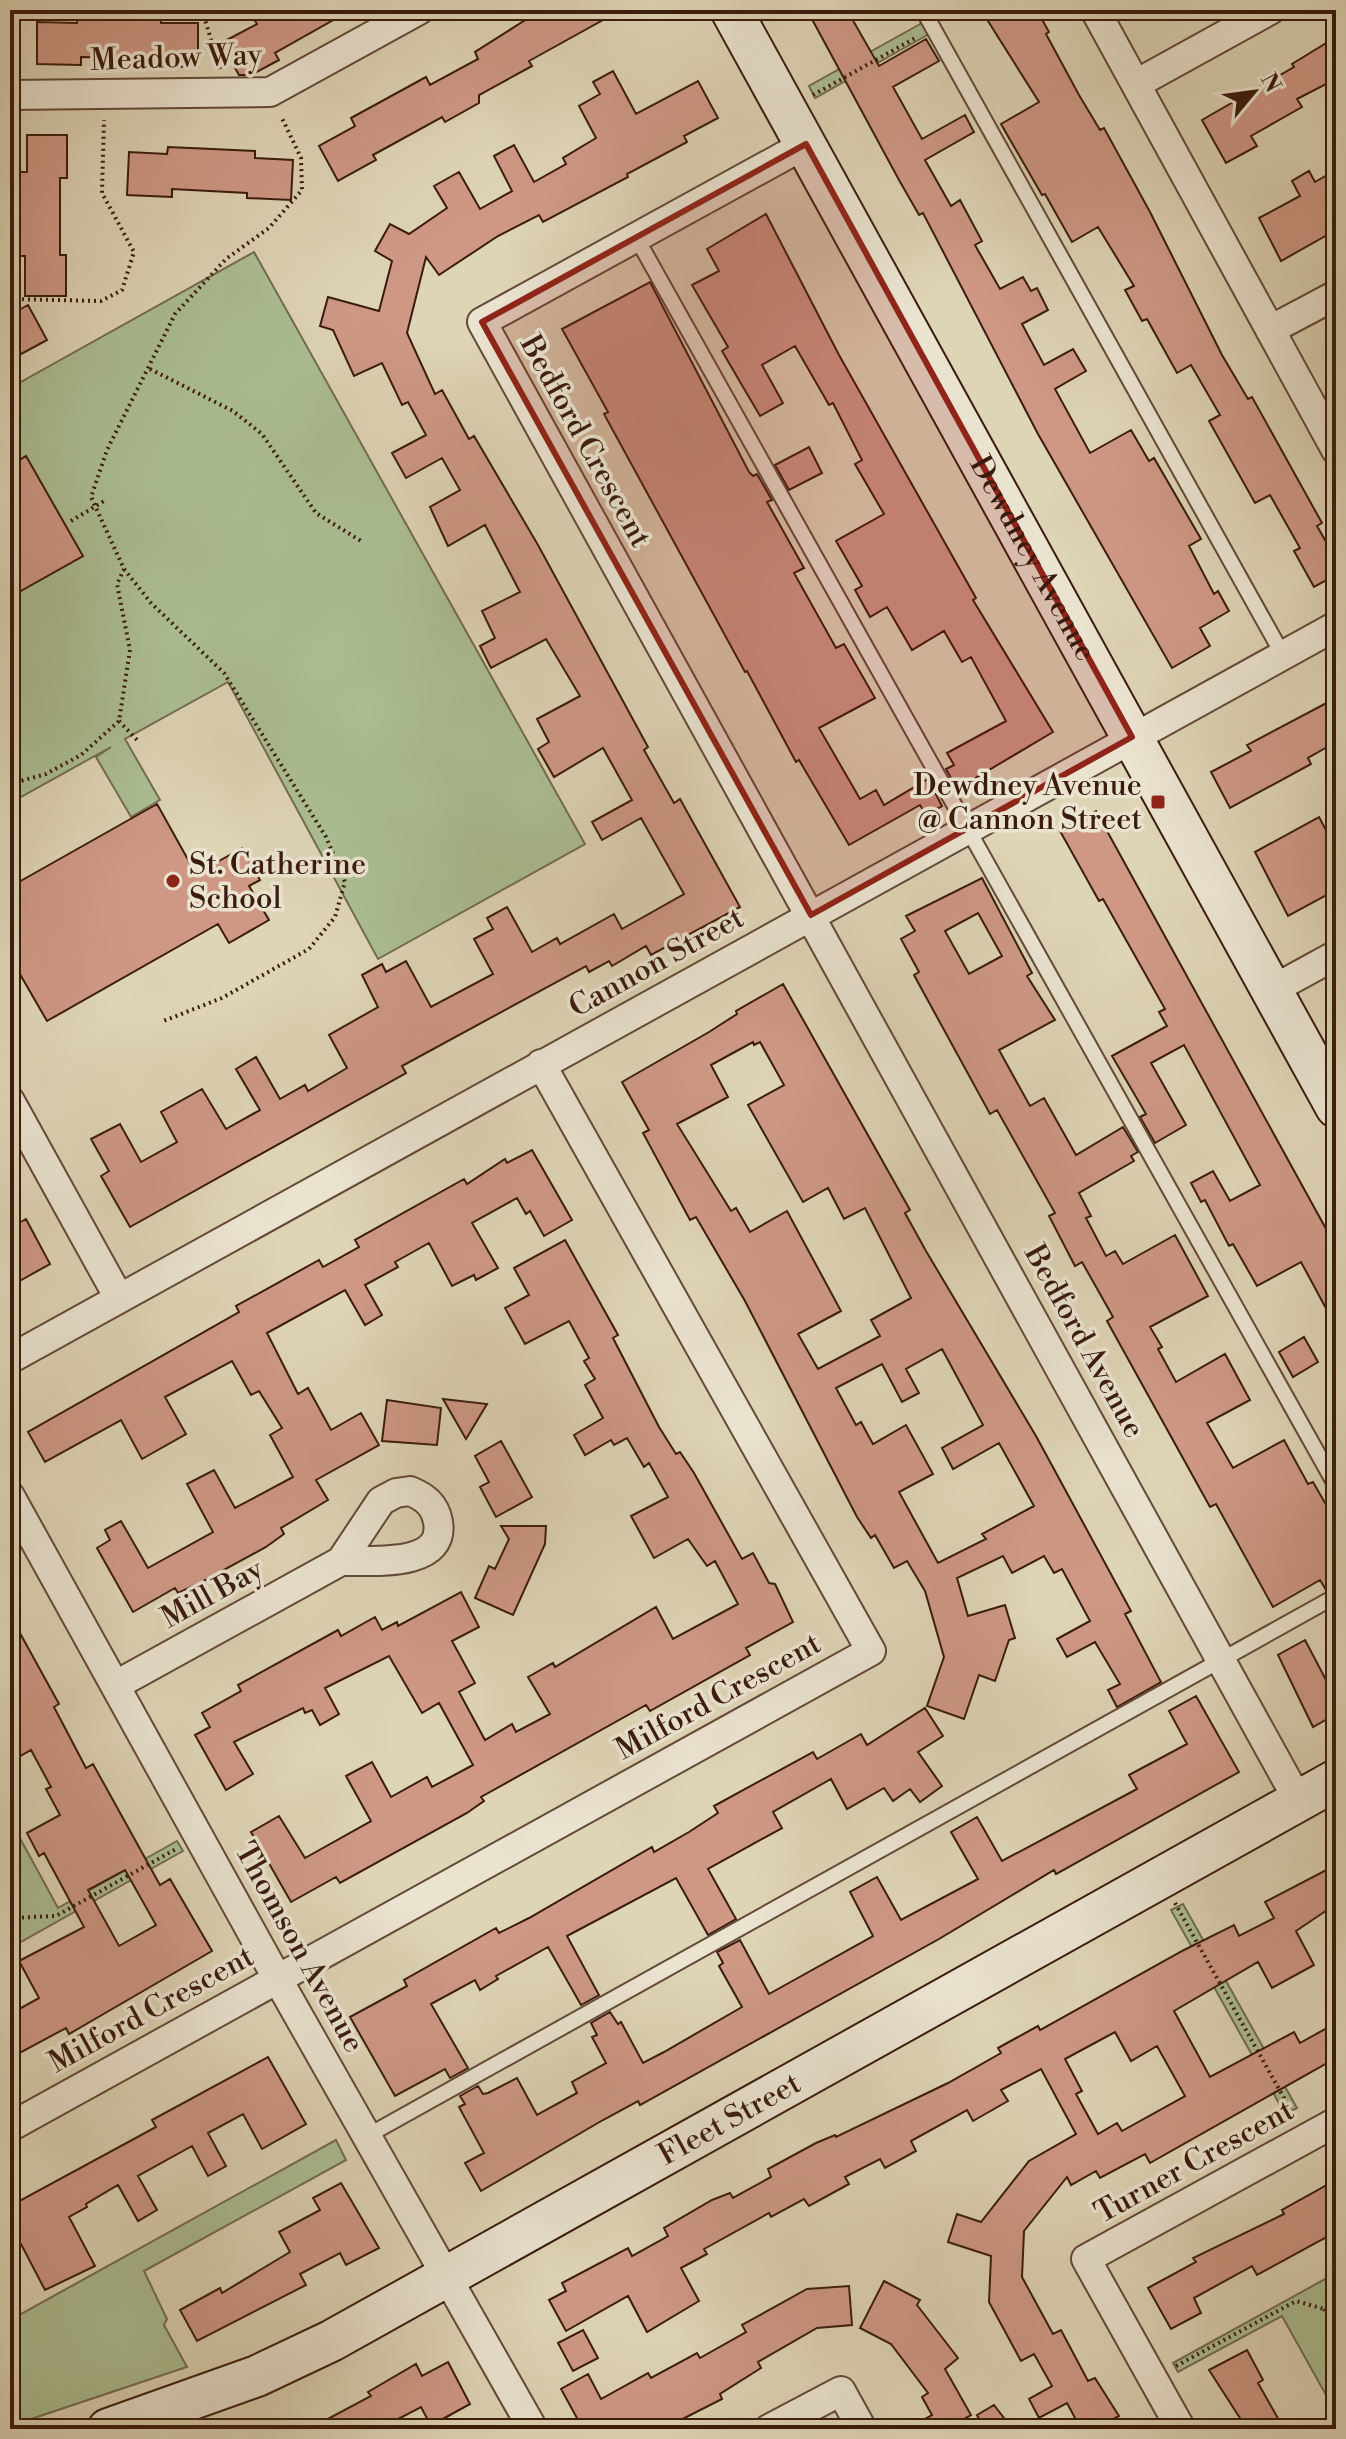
<svg xmlns="http://www.w3.org/2000/svg" width="1346" height="2439" font-family="'Libre Bodoni',serif">
<rect width="100%" height="100%" fill="#ded4b6"/>
<filter id="stains"><feTurbulence type="fractalNoise" baseFrequency=".0025" numOctaves="4"/><feColorMatrix values="0 0 0 0 .2 0 0 0 0 .09 0 0 0 0 .02 0 0 0 .5 -.17"/></filter>
<radialGradient id="worn" r=".72"><stop offset=".6" stop-color="#630" stop-opacity="0"/><stop offset="1" stop-color="#630" stop-opacity=".3"/></radialGradient>
<!-- green -->
<path fill="#abbe93" stroke="#726c50" stroke-width="2" d="M922,23L929,34L815,98L809,86Z
M254,252L585,844L378,959L228,682L125,739L160,800L131,817L96,757L111,747L10,803V388Z
M10,1820L58,1908L177,1841L183,1851L10,1948Z
M1183,1904L1297,2108L1285,2114L1171,1910Z
M336,2140L346,2160L144,2271L167,2319L164,2325L187,2367L10,2426V2320Z
M1336,2273V2413L1282,2316L1178,2372L1173,2363Z"/>
<!-- building -->
<path fill="#ce9885" stroke="#3a1b0d" stroke-width="2" fill-rule="evenodd" d="M264,10H351L275,53L279,60L251,75H239L221,43L257,24L252,16Z
M541,10H621L529,61L532,66L479,95V103L445,122L442,117L373,155L376,160L338,181L319,146L355,126L351,118L426,77L430,85L478,59L475,52Z
M807,10H847L879,66L926,39L939,61L893,87L922,139L965,115L974,132L925,160L951,206L960,200L982,241L975,245L1000,289L1023,277L1031,291L1037,288L1048,310L1022,324L1044,365L1073,349L1086,371L1055,389L1090,453L1131,430L1149,461L1154,458L1201,539L1189,546L1214,594L1218,591L1229,611L1200,628L1210,646L1172,668L1038,434L923,213L919,215L899,180Z
M981,10H1027L1032,18L1039,14L1049,32L1046,34L1079,95L1100,130L1104,128L1150,212L1222,355L1248,399L1252,397L1322,523L1317,526L1336,559V575L1314,587L1294,551L1300,548L1270,495L1255,503L1209,421L1220,415L1191,365L1177,373L1147,319L1142,321L1125,290L1134,286L1098,227L1072,242L1045,194L1042,195L1001,124L1039,102Z
M77,12L161,14V23H198V67L155,66V58L81,57V65L37,64V22L77,23Z
M1336,37V79L1297,99L1302,107L1251,136L1257,146L1226,163L1202,120L1294,67L1292,64Z
M613,71L636,114L698,81L718,118L684,136L687,142L627,174L628,177L543,222L539,215L498,236L439,275L426,257L407,333L435,394L442,390L469,439L474,436L538,545L648,747L644,750L674,803L680,799L740,907L651,955L646,946L612,966L609,961L589,972L586,966L402,1066L406,1073L130,1227L101,1176L109,1171L91,1139L120,1124L141,1162L177,1142L161,1112L202,1089L226,1129L260,1110L236,1069L256,1057L280,1099L305,1085L308,1091L347,1068L329,1035L378,1007L362,975L382,964L386,972L406,961L431,1007L493,974L474,939L493,929L487,918L507,907L532,952L557,938L560,944L614,914L622,929L684,894L641,818L602,840L592,822L632,800L603,748L554,777L538,749L549,742L537,719L580,696L546,639L491,668L480,646L495,638L482,611L520,592L485,525L448,546L430,507L460,490L442,458L406,478L392,453L426,435L408,402L402,405L382,363L354,376L333,330L320,326L328,297L379,311L392,261L375,251L390,224L409,234L447,208L434,186L459,172L480,209L512,191L494,156L514,145L534,182L566,164L563,158L596,138L579,106L600,94L593,82Z
M27,135H67V178H60V255H66V296H25V256H18L19,172H27Z
M168,147L255,151V158L293,160L291,200L247,198V193L172,189V197L127,195L129,152L167,154Z
M1336,170V230L1281,261L1259,218L1300,196L1292,181L1309,171L1315,182Z
M766,214L839,355L976,598L973,600L1053,732L957,789L946,769L954,765L947,753L1006,721L971,657L962,662L944,631L912,650L887,607L870,617L855,590L862,586L836,541L884,514L855,464L862,460L833,403L829,405L795,346L762,365L783,403L760,416L722,351L728,347L692,285L719,271L707,249Z
M650,282L749,472L753,476L757,474L772,500L767,502L804,568L794,573L836,648L844,644L875,698L819,728L860,799L876,790L884,805L928,779L942,806L926,815L920,805L849,845L799,760L796,762L747,671L745,672L604,414L608,412L562,329Z
M28,305L47,340L10,360V315Z
M809,447L822,473L789,490L775,465Z
M26,456L83,556L10,597V466Z
M1336,698V742L1308,758L1311,764L1230,808L1211,772L1251,751L1247,745Z
M157,804L196,874L242,848L260,880L249,886L269,920L229,943L218,924L47,1021L10,957V887Z
M1096,811L1336,1247V1327L1301,1262L1257,1286L1233,1244L1229,1246L1205,1200L1201,1202L1191,1183L1213,1171L1230,1201L1260,1185L1184,1045L1151,1063L1186,1125L1155,1143L1140,1117L1146,1114L1112,1056L1167,1026L1159,1012L1165,1009L1103,899L1099,901L1060,831Z
M1319,817L1336,849V890L1288,916L1255,852Z
M982,878L1032,973L1027,976L1055,1020L999,1050L1030,1106L1044,1098L1076,1155L1123,1127L1138,1152L1131,1156L1134,1161L1079,1193L1091,1216L1086,1218L1106,1256L1115,1251L1123,1264L1175,1235L1208,1296L1150,1327L1162,1347L1158,1349L1176,1382L1225,1354L1250,1400L1207,1423L1233,1468L1284,1440L1308,1484L1313,1482L1336,1522V1586L1326,1590L1320,1580L1273,1607L1216,1504L1210,1507L1107,1321L1113,1317L1082,1262L1075,1266L1049,1216L1055,1213L997,1110L990,1114L914,975L919,972L901,939L915,931L906,916ZM978,913L1002,956L969,974L945,931Z
M783,984L910,1210L905,1213L926,1251L1036,1436L1131,1611L1125,1614L1161,1682L1117,1707L1108,1690L1120,1684L1095,1642L1067,1657L1057,1639L1090,1621L1062,1569L1054,1573L1044,1556L1012,1573L1003,1556L957,1578L968,1616L1005,1605L1015,1638L1009,1640L995,1681L979,1675L964,1719L927,1706L944,1657L925,1591L907,1561L894,1568L875,1535L871,1538L857,1517L745,1301L696,1217L690,1220L643,1133L649,1130L622,1082L709,1032L737,1014L736,1011ZM753,1042L754,1045L760,1042L784,1085L748,1105L803,1202L828,1188L844,1219L865,1208L911,1298L871,1320L880,1336L818,1369L798,1334L841,1311L787,1211L750,1232L736,1208L731,1211L677,1124L728,1097L711,1065ZM942,1349L983,1425L942,1448L953,1469L999,1443L1034,1506L982,1534L986,1539L938,1563L899,1492L933,1474L906,1425L873,1444L861,1422L856,1425L836,1388L882,1364L902,1402L919,1393L906,1369Z
M532,1150L572,1220L544,1236L530,1211L526,1214L517,1198L472,1223L498,1268L476,1280L474,1275L452,1286L429,1243L395,1262L398,1267L365,1285L382,1315L365,1325L345,1290L267,1333L298,1394L308,1388L331,1430L361,1413L379,1445L316,1480L328,1500L281,1528L284,1534L266,1547L198,1584L178,1593L175,1588L133,1612L97,1548L110,1540L105,1530L121,1521L148,1568L213,1532L187,1484L214,1470L235,1508L293,1477L270,1435L282,1428L259,1391L251,1395L232,1361L165,1397L186,1434L142,1459L121,1420L45,1462L28,1432L239,1312L236,1306L319,1260L323,1267L359,1247L355,1240L464,1179L467,1184L505,1159L507,1163Z
M26,1219L50,1264L16,1283L10,1272V1228Z
M565,1240L618,1335L613,1338L659,1427L676,1454L680,1452L694,1473L742,1559L753,1553L769,1583L775,1584L793,1622L746,1648L750,1655L650,1711L646,1705L481,1797L484,1801L467,1813L340,1883L336,1877L291,1902L251,1832L279,1816L305,1858L371,1821L346,1776L372,1762L391,1797L427,1777L432,1787L473,1765L439,1703L422,1713L389,1656L325,1688L339,1714L320,1725L312,1710L305,1713L303,1708L234,1742L253,1774L226,1790L195,1735L210,1727L202,1713L241,1691L238,1685L338,1630L341,1636L375,1617L382,1630L397,1622L398,1626L461,1592L479,1627L452,1641L475,1683L459,1692L485,1740L512,1724L516,1732L550,1714L528,1677L553,1663L555,1667L656,1607L673,1639L738,1604L715,1561L707,1566L688,1539L654,1558L631,1516L668,1497L649,1463L644,1467L627,1438L614,1445L611,1440L585,1455L574,1435L603,1418L585,1385L595,1379L584,1361L589,1358L569,1321L525,1344L505,1308L529,1295L514,1268Z
M1304,1337L1318,1362L1293,1377L1279,1352Z
M443,1399L487,1404L466,1439Z
M387,1400L441,1408L437,1445L382,1441Z
M501,1441L532,1497L496,1517L480,1487L489,1482L475,1456Z
M501,1526H546L545,1544L513,1615L475,1598L489,1566L495,1569L509,1539Z
M10,1615L59,1704L54,1707L86,1768L93,1764L160,1885L170,1879L212,1951L69,2034L66,2028L16,2055L10,2044V2014L39,1998L19,1961L84,1927L44,1853L39,1856L27,1833L60,1815L46,1789L51,1787L31,1750L10,1762ZM125,1870L156,1925L119,1946L88,1890Z
M1305,1640L1336,1699V1714L1313,1727L1278,1655Z
M1196,1696L1239,1772L1056,1874L1054,1870L939,1939L640,2105L638,2101L603,2120L481,2191L465,2163L484,2153L459,2107L465,2104L460,2096L478,2086L483,2094L488,2093L517,2078L537,2115L577,2093L572,2082L606,2063L592,2037L597,2035L591,2023L610,2012L618,2024L621,2022L643,2063L664,2052L742,2007L719,1966L723,1963L717,1952L740,1940L769,1994L873,1936L850,1892L877,1877L901,1920L978,1879L951,1832L977,1817L1002,1861L1137,1789L1129,1775L1187,1744L1169,1711Z
M925,1708L943,1736L918,1752L942,1786L920,1802L910,1789L893,1801L884,1788L847,1809L831,1779L773,1812L782,1828L708,1869L736,1919L708,1935L676,1878L567,1936L599,1995L581,2005L548,1947L496,1976L498,1979L480,1990L475,1980L431,2004L468,2068L450,2078L445,2069L395,2096L350,2017L407,1986L404,1980L496,1928L499,1933L529,1918L652,1847L654,1852L689,1832L718,1813L714,1806L813,1752L817,1759L861,1734L867,1745Z
M1336,1865V1904L1296,1931L1314,1965L1272,1988L1258,1962L1174,2011L1210,2077L1294,2032L1300,2043L1336,2023V2058L1150,2163L1145,2154L1100,2178L1096,2171L1071,2185L1067,2177L1024,2231L1022,2277L1053,2334L1061,2330L1088,2381L1095,2378L1119,2416L1115,2418L1121,2429H1081L1067,2403L1039,2418L1029,2399L1052,2386L1034,2354L1021,2361L989,2302L991,2256L948,2242L957,2214L981,2222L1029,2161L1076,2134L1041,2069L1001,2090L1008,2101L973,2121L967,2110L911,2141L916,2151L885,2168L880,2159L845,2177L849,2184L809,2206L804,2199L771,2217L769,2213L704,2249L707,2254L681,2268L699,2301L647,2332L628,2296L566,2331L549,2300L566,2291L562,2283L628,2248L632,2256L668,2236L664,2228L712,2200L730,2193L733,2198L771,2177L768,2169L816,2143L835,2135L836,2137L948,2083L1001,2053L998,2048L1038,2026L1040,2030L1184,1950L1234,1925L1239,1936L1274,1918L1265,1902ZM1115,2032L1131,2061L1157,2046L1185,2096L1122,2131L1117,2123L1098,2134L1076,2094L1082,2091L1065,2059Z
M268,2057L306,2124L262,2149L243,2114L208,2133L226,2166L208,2176L192,2146L138,2176L157,2210L138,2221L118,2185L86,2204L87,2207L69,2217L95,2266L45,2290L21,2244L10,2250V2206L156,2127L152,2120Z
M1336,2180V2232L1257,2275L1252,2266L1194,2298L1201,2313L1171,2329L1148,2288L1196,2262L1193,2258L1284,2214L1282,2210Z
M341,2183L379,2248L346,2265L340,2253L300,2274L306,2285L197,2341L180,2310L220,2288L222,2293L290,2252L279,2232L320,2210L313,2198Z
M884,2281L920,2300L917,2305L958,2358L945,2369L971,2415L946,2429H907L932,2415L922,2397L928,2393L891,2344L860,2328Z
M849,2286L852,2325L817,2328L758,2362L761,2368L720,2394L722,2399L663,2429H583L561,2389L588,2374L601,2399L648,2373L651,2378L697,2353L700,2358L746,2332L742,2325L807,2289Z
M583,2330L598,2358L573,2371L558,2343Z
M1247,2350L1263,2380L1258,2383L1284,2429H1247L1209,2370Z
M448,2362L470,2404L441,2420L430,2424L421,2407L379,2429H309L371,2396L368,2392L416,2364L422,2376Z
M994,2405L1007,2422L985,2429L977,2415Z"/>
<g fill="none" stroke-linecap="round" stroke-linejoin="round">
<defs>
<path id="lane" d="M923,10L1283,655
M636,237L1336,1486
M367,2136L1336,1596"/>
<path id="street" d="M1095,10L1336,450
M1136,84L1270,10
M10,95L270,92L419,10
M806,144L482,322L1298,1800
M1270,330L1336,295
M1272,990L1336,955
M10,1101L119,1298
M10,1359L1336,626
M10,1496L277,1978L533,2429
M116,1685L341,1561L381,1501L396,1493L410,1491C425,1497 435,1505 438,1522C446,1569 368,1560 341,1561
M10,2127L871,1651L541,1064
M769,2429L841,2391L862,2429
M1181,2429L1086,2259L1336,2122"/>
<g id="secondary">
<path id="s1" d="M731,10L1336,1107"/>
<path id="s2" d="M108,2429L257,2376L331,2341L1336,1780"/>
</g>
</defs>
<!-- lane casing -->
<use href="#lane" stroke="#634937" stroke-width="18"/>
<!-- street casing -->
<use href="#street" stroke="#634937" stroke-width="32"/>
<!-- secondary casing -->
<use href="#secondary" stroke="#3a1b0d" stroke-width="44"/>
<!-- path -->
<path stroke="#3a1b0d" stroke-width="4" stroke-dasharray="2 4" stroke-linecap="butt" d="M18,10V68
M202,10L220,69
M949,19L964,10
M813,95L917,37
M10,299L101,301L122,290L134,252L102,193L104,120
M150,369L233,411L262,434L316,513L361,541
M71,521L104,501
M124,569L151,603L224,673L326,837L345,882L335,917L309,949L222,998L161,1022
M119,721L137,740
M10,784L46,774L81,755L119,721L130,650L117,584L124,569L91,497L107,450L175,314L226,259L269,228L302,190L301,158L281,116
M1175,1903L1294,2116
M10,1918L56,1916L176,1849
M1324,2309L1336,2330
M1176,2366L1296,2301L1324,2309L1336,2300"/>
<!-- lane -->
<use href="#lane" stroke="#eae3d0" stroke-width="14"/>
<!-- street -->
<use href="#street" stroke="#eae3d0" stroke-width="28"/>
<!-- secondary -->
<use href="#secondary" stroke="#eae3d0" stroke-width="40"/>
</g>
<!-- marked area -->
<path fill="#8f2418" fill-opacity="0.2" stroke="#8f2418" stroke-width="6" stroke-linejoin="round" d="M806,144L1132,737L811,915L482,322Z"/>
<!-- markers -->
<g fill="#8f2418" stroke="#eae3d0" stroke-width="3">
<rect x="1150" y="794" width="16" height="16" rx="4"/>
<circle cx="173" cy="881" r="8"/>
</g>
<g text-anchor="middle" stroke-width="7" stroke-linejoin="round" paint-order="stroke">
<!-- street labels -->
<g font-size="30" fill="#3a1b0d" stroke="#eae3d0">
<text transform="translate(176 57) rotate(-2)" y="10">Meadow Way</text>
<text transform="translate(586 441) rotate(61)" y="10">Bedford Crescent</text>
<text dy="10" stroke="none"><textPath href="#s1" startOffset="626">Dewdney Avenue</textPath></text>
<text transform="translate(656 962) rotate(-29)" y="10">Cannon Street</text>
<text transform="translate(1085 1341) rotate(61)" y="10">Bedford Avenue</text>
<text transform="translate(212 1593) rotate(-29)" y="10">Mill Bay</text>
<text transform="translate(718 1696) rotate(-29)" y="10">Milford Crescent</text>
<text transform="translate(300 1947) rotate(61)" y="10">Thomson Avenue</text>
<text transform="translate(151 2009) rotate(-29)" y="10">Milford Crescent</text>
<text dy="10" stroke="none"><textPath href="#s2" startOffset="696">Fleet Street</textPath></text>
<text transform="translate(1194 2161) rotate(-29)" y="10">Turner Crescent</text>
</g>
<!-- poi labels -->
<g font-size="30" fill="#3a1b0d" stroke="#eae3d0" text-anchor="end">
<text x="1142" y="795">Dewdney Avenue<tspan x="1142" dy="34">@ Cannon Street</tspan></text>
<text x="189" y="874" text-anchor="start">St. Catherine<tspan x="189" dy="34">School</tspan></text>
</g>
</g>
<!-- margin -->
<rect width="1346" height="2439" fill="none" stroke="#ded4b6" stroke-width="40"/>
<rect x="12" y="12" width="1322" height="2415" fill="none" stroke="#3a1b0d" stroke-width="4"/>
<rect x="20" y="20" width="1306" height="2399" fill="none" stroke="#3a1b0d" stroke-width="2"/>
<!-- north arrow -->
<g transform="translate(1254 92) rotate(61)" stroke="#eae3d0" stroke-width="6" paint-order="stroke">
<path d="M0-6L14 30L0 20L-14 30Z" fill="#3a1b0d"/>
<text y="-12" font-size="22" font-weight="bold" text-anchor="middle" fill="#3a1b0d">N</text>
</g>
<rect width="100%" height="100%" filter="url(#stains)"/>
<rect width="100%" height="100%" fill="url(#worn)"/>
</svg>
